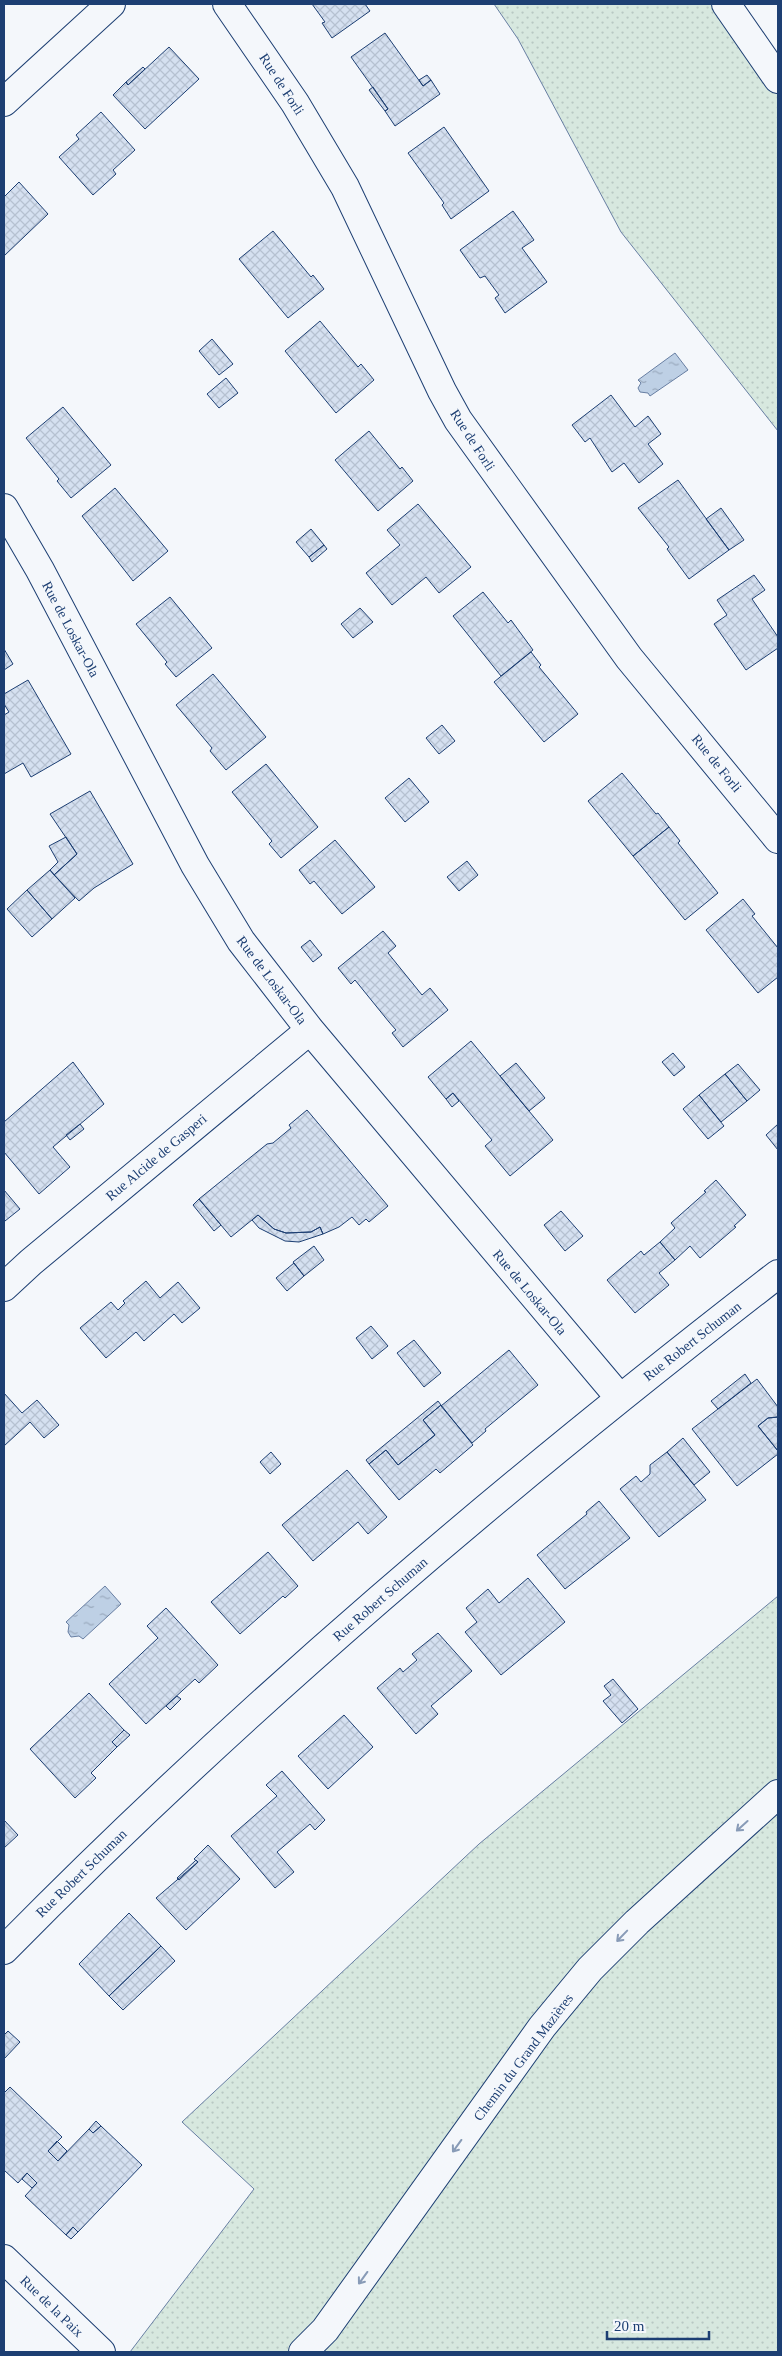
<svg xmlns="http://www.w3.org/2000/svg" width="782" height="2356" font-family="Georgia,serif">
<defs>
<pattern id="green-dots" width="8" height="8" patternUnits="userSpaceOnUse" patternTransform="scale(1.25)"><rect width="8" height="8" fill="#d7e8df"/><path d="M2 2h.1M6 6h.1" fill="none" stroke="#b8c8c3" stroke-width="1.8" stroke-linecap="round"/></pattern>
<pattern id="water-ripples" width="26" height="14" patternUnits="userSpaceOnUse" patternTransform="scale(1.25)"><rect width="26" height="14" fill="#bed0e5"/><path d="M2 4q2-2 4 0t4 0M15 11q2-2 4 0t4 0" fill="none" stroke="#9aaabe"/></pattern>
<pattern id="building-cross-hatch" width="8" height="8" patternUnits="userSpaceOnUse" patternTransform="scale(1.25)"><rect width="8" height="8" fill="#d5e0f0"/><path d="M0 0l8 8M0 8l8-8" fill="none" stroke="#b6c1d1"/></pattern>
</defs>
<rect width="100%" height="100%" fill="#f4f7fb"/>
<!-- green -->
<path fill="url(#green-dots)" stroke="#687fa3" d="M494,4H726L778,79V431L621,232L518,39Z
M778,1596V2352H130L254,2189L182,2122L479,1844Z"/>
<!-- water -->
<path fill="url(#water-ripples)" stroke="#687fa3" d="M675,353L688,370L650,396L648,393L640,392L638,388L641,383L638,380Z
M105,1586L121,1604L83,1639L79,1636L71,1637L68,1632L69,1625L66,1622Z"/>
<!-- building -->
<path fill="url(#building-cross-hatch)" stroke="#1d3f73" d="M308,4H365L370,11L332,38L322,23L325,22L312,4Z
M385,33L423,86L431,80L440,94L395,126L385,111L388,109L351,57Z
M169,47L199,79L145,129L113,95L126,82L128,85Z
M143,67L145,69L128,85L126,82Z
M427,75L431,80L423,86L419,80Z
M373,87L388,109L385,111L369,90Z
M101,112L135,150L113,170L116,174L93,195L59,157L79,139L76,135Z
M444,127L489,191L451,219L442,205L444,203L408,153Z
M19,182L48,214L4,256V197Z
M513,211L534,240L522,248L547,282L505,313L495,298L499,295L485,276L480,278L460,250Z
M273,231L311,277L313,275L324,289L288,318L239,259Z
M320,321L358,367L361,364L374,380L336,413L285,351Z
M212,339L233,364L219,375L199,351Z
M226,378L238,393L219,408L207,394Z
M611,395L635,427L648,416L661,434L648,444L663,464L639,483L624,463L612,472L590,438L585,442L572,425Z
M63,407L111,465L71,498L57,481L59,479L26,438Z
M369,431L400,469L402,467L413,481L378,511L335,460Z
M678,480L729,550L689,579L667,549L669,547L638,508Z
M115,488L168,551L133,581L82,516Z
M418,504L471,567L439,593L426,577L392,605L366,573L400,545L387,530Z
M721,508L744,540L729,550L706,519Z
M311,529L324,545L309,557L296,542Z
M324,545L327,549L312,562L309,557Z
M754,575L765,590L752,599L778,637V648L746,670L714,624L727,615L717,600Z
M483,592L508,623L511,620L533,650L501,676L453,616Z
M170,597L212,648L176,677L165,664L167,662L136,624Z
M360,608L373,622L353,638L341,624Z
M4,649L13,664L4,670Z
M531,652L541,665L539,667L578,714L544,742L494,682Z
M213,674L266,737L226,770L210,751L212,748L176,705Z
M28,680L71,754L31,777L23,763L4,774V715L9,712L4,704V694Z
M442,725L455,741L439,754L426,738Z
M266,764L318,827L281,858L269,844L272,841L232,792Z
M622,773L656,814L658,813L669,827L633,856L588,801Z
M409,778L429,802L405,822L385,798Z
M90,791L133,864L94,888L79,901L54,875L77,854L50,814Z
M669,827L680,841L678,843L718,893L685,920L633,856Z
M66,837L77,854L54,875L50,870L58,862L49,846Z
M335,840L375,887L342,914L314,881L310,884L299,870Z
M467,861L478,875L459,891L447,877Z
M50,870L75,898L52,919L27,890Z
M27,890L52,919L32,937L7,909Z
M743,899L755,914L752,916L778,948V977L758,993L706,930Z
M383,931L396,946L388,953L422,995L430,988L448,1010L403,1047L392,1033L396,1030L389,1022L355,980L351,984L338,968Z
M310,940L322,955L313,962L301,947Z
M471,1041L553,1140L510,1176L485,1146L492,1140L453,1093L446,1099L428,1077Z
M673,1053L685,1067L674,1076L662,1062Z
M73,1062L104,1104L53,1147L70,1167L39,1194L4,1152V1122Z
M516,1063L545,1098L529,1111L500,1076Z
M738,1064L760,1090L747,1101L725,1074Z
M725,1074L747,1101L721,1122L699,1095Z
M453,1093L459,1101L452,1107L446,1099Z
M699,1095L724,1126L708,1139L683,1109Z
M307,1110L388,1206L369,1222L366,1219L359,1225L352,1217L339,1227L323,1234L320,1227L311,1232L286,1233L274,1229L258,1215L231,1237L199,1199L267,1144L273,1143L291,1128L289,1125Z
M80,1124L84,1129L70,1140L66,1135Z
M778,1124V1150L766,1135Z
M716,1180L746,1215L734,1226L736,1227L700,1258L690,1246L675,1260L660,1242L675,1228L671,1223L706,1192L704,1191Z
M4,1190L20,1209L5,1221L4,1219Z
M199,1199L221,1225L214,1231L193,1205Z
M561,1211L583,1236L565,1251L544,1225Z
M258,1215L274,1229L286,1233L311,1232L320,1227L323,1234L299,1242L285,1241L259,1228L252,1220Z
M660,1242L675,1260L659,1273L669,1285L635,1313L607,1280L641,1251L644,1255Z
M314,1246L324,1260L304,1276L293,1262Z
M294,1263L304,1276L287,1291L276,1278Z
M146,1281L160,1298L178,1282L200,1308L182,1323L174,1314L144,1341L136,1332L106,1358L80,1328L111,1302L118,1310L125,1303L123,1301Z
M371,1326L388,1346L372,1359L356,1338Z
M414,1340L441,1373L424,1387L397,1353Z
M509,1350L538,1385L485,1429L486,1431L472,1443L441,1406Z
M745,1374L751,1383L718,1409L711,1401Z
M757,1379L778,1407V1417L768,1418L758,1426L778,1451V1454L737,1486L692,1429Z
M4,1393L22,1413L37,1400L59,1425L44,1438L30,1422L4,1446Z
M438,1401L441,1405L423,1420L435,1435L398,1465L386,1450L369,1464L366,1460Z
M441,1405L473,1445L440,1473L436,1469L399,1500L369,1464L386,1450L398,1465L435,1435L423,1420Z
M778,1417V1451L758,1426L768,1418Z
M683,1438L710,1472L694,1485L667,1452Z
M271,1452L281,1464L270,1474L260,1462Z
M667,1452L706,1500L659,1537L620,1489L636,1476L641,1482L650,1474V1465Z
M347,1470L387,1517L368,1534L358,1522L313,1561L282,1525Z
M599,1501L630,1538L565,1589L537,1555L587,1514L586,1512Z
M268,1552L298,1586L285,1598L283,1596L240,1634L211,1602Z
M528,1578L565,1622L501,1675L465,1632L477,1622L466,1608L488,1589L499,1603Z
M166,1608L218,1665L199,1683L195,1679L146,1724L109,1684L158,1638L147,1626Z
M438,1633L472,1671L431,1706L438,1714L416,1734L377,1688L400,1668L403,1672L417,1660L412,1654Z
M613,1679L638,1709L622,1723L603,1701L611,1695L604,1686Z
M89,1693L124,1730L112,1742L117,1747L91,1773L96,1778L75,1798L30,1749Z
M177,1696L181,1699L170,1710L166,1706Z
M344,1715L373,1747L328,1789L298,1756Z
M124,1730L130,1735L117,1747L112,1742Z
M282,1771L325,1820L315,1830L310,1824L277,1852L294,1872L275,1888L231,1836L277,1796L266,1785Z
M4,1820L18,1835L4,1848Z
M208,1845L240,1879L186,1930L156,1898L198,1862L194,1859Z
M196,1860L198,1862L179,1880L177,1878Z
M129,1913L161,1946L109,1996L79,1964Z
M161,1946L175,1961L123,2010L109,1996Z
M8,2031L20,2042L4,2059V2035Z
M10,2087L62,2137L48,2151L58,2161L89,2129L93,2133L101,2126L142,2165L78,2232L73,2227L66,2235L25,2196L37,2183L27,2173L18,2183L4,2170V2093Z
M96,2121L101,2126L93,2133L89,2129Z
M57,2141L67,2151L58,2161L48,2151Z
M27,2173L37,2183L32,2188L22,2179Z
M73,2227L78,2232L71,2239L66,2235Z"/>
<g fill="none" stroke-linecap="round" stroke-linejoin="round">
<defs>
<path id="street" d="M227,4L295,103L345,187L442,391L458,420L629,658L778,839
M4,102L111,4
M4,508L40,570L195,865L241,941L310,1030L619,1397
M4,1287L31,1262L310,1030
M4,1950C245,1705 507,1484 778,1274
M4,2259L101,2352
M303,2352L325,2330L542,2027L590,1969L637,1922L778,1794"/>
<path id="primary" d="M726,4L778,79"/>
</defs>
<!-- street casing -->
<use href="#street" stroke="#1d3f73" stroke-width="30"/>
<!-- primary casing -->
<use href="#primary" stroke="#1d3f73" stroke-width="30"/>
<!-- street -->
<use href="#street" stroke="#f4f7fb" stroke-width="28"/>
<!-- primary -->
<use href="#primary" stroke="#f4f7fb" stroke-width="28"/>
</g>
<!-- one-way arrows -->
<defs><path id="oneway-shaft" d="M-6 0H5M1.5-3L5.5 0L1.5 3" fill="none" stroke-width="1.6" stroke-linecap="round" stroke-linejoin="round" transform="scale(1.25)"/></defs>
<g stroke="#889bb7">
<use href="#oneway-shaft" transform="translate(742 1826) rotate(138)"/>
<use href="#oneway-shaft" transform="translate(622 1936) rotate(134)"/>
<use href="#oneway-shaft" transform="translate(457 2146) rotate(126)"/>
<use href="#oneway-shaft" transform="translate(363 2278) rotate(126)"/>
</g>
<g text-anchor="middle" stroke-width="4" stroke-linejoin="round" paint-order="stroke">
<!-- street labels -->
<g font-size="14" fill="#1d3f73" stroke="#f4f7fb">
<text transform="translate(282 84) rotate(57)" y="5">Rue de Forli</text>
<text transform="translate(473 440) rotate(57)" y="5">Rue de Forli</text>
<text transform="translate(71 629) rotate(62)" y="5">Rue de Loskar-Ola</text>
<text transform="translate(717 763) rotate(51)" y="5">Rue de Forli</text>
<text transform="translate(272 980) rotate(53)" y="5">Rue de Loskar-Ola</text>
<text transform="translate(156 1157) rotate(-40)" y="5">Rue Alcide de Gasperi</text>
<text transform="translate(530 1292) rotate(50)" y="5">Rue de Loskar-Ola</text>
<text transform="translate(692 1341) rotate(-38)" y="5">Rue Robert Schuman</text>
<text transform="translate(380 1599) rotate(-41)" y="5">Rue Robert Schuman</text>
<text transform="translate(81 1873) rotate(-44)" y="5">Rue Robert Schuman</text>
<text transform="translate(523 2057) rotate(-53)" y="5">Chemin du Grand Mazières</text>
<text transform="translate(52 2306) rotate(44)" y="5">Rue de la Paix</text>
</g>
</g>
<!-- border -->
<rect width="782" height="2356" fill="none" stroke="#1d3f73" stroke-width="10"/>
<!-- scale -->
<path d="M607 2331v8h102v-8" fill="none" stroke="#1d3f73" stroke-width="2.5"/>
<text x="614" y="2331" font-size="15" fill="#1d3f73" stroke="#f4f7fb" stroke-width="4" paint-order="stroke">20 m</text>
</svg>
